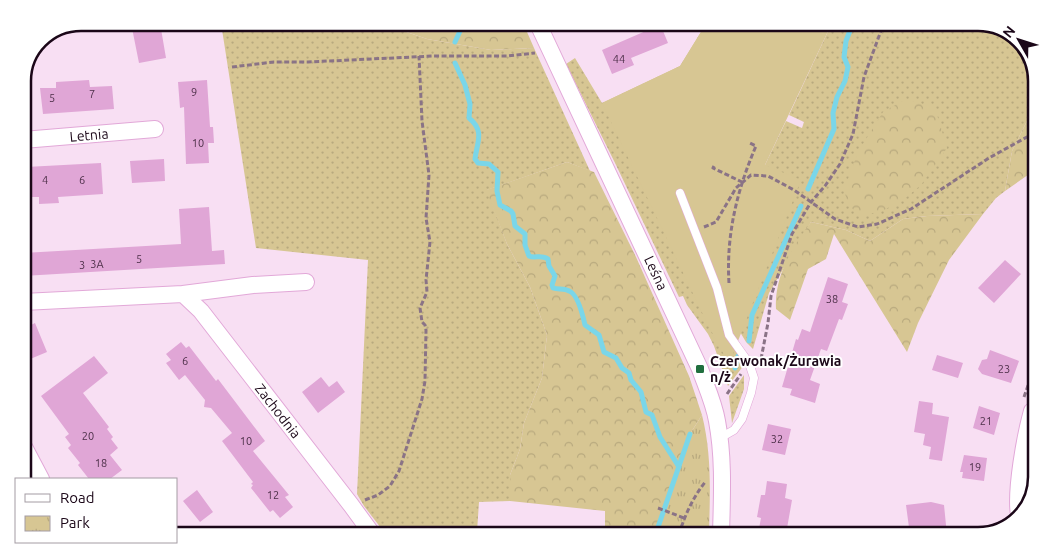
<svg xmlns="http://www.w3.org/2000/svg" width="1059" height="558" font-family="Ubuntu,sans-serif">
<defs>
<pattern id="grass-dots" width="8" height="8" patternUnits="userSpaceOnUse" patternTransform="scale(1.25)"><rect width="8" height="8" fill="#d7c693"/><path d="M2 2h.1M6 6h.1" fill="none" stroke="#b8a97e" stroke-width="1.8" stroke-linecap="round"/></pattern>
<pattern id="forest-crowns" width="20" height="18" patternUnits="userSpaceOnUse" patternTransform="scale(1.25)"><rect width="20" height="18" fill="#d7c693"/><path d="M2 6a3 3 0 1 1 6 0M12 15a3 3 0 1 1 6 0" fill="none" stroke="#b8a97e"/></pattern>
<pattern id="park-tufts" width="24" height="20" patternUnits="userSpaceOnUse" patternTransform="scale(1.25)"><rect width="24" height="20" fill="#d7c693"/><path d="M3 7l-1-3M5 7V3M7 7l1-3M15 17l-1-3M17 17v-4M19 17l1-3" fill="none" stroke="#b8a97e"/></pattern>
</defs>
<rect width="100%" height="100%" fill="#f8dff3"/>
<!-- grass -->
<path fill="url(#grass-dots)" d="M221,23L386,25L427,39L491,50L534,48L590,171L567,162L487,190L507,244L530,287L547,335L542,378L524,423L520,449L510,475V501L479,502L477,532H384L364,506L357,494L368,260L256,248Z
M704,27L727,342C733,348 742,355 744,365L728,386L714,346L708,334L687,305L683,296L679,297L616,165L566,64L575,58L602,103L680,66Z
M830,27L1004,29L1027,49L1036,77V103L1012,151L1005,191L996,198L983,214L927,216L903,219L870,241L846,230L811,222L769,293L753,349L746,342L740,332L765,165L786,121L802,128L804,122L789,115Z
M744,375V389L732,423L729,396Z"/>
<!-- forest -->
<path fill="url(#forest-crowns)" d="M386,25H524L534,48L491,50L427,39Z
M906,99L935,108L947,148L921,185L903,200L880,212L859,215L848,204L844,190L858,152L883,112Z
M1036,103L1035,170L1005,191L1012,151Z
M567,162L594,172L636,257L689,376L702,415L690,434L656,533H605V511L510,501V475L520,449L524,423L542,378L547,335L530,287L507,244L486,190Z
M983,214L949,260L918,323L907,352L834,234L826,259L808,269L790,320L776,309C774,277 792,247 811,222L846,230L870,241L903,219L927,216Z"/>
<!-- park -->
<path fill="url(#park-tufts)" d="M702,415C712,455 710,493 709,534L656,533L690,434Z"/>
<!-- pitch -->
<path fill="#d7c693" d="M704,27H830L765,165L801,180L729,364L708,325L602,103L680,66Z"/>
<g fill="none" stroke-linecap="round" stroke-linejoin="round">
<!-- stream -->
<path stroke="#7ad6e9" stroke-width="5" d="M455,42L461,29V25
M455,63L465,85L470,104L469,118C485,131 477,142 475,159L478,163L489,164L498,172L497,191L500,205L511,211L513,214L515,226L525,234V245L529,256C535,259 541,254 548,259L549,266L555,276L552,285L553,288C558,290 564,288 569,291C578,294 583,316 585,325L599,335L604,352L616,358L622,368L629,373L631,380L641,392L646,412L652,415L660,437L679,467
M808,189L834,129L833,113L837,97L845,81L848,67L844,57L846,41L851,28
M749,341L752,315L801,206
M735,368L738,356
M656,533L690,434"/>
</g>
<!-- building -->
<path fill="#e0a6d6" d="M131,23H160L166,58L139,63Z
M647,26H661L668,43L631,58L634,65L612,74L602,50L648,30Z
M89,80L90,87L112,86L114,109L43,114L40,88H56V82Z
M207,80L210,127H213L214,143H208L209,163L186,164L184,107L180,108L178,82Z
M164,159L165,181L132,183L130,161Z
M101,163L103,194L58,197L59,203L39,204V197H28L26,167Z
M209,207L212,251L224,250L225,264L23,276V253L181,244L179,209Z
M1005,260L1021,274L994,303L978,288Z
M828,277L848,284L842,302L848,304L842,320L839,319L827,351L821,349L810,380L820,384L815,403L790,395L792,389L782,387L796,339L798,340L802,329L810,332Z
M35,323L47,352L23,362V329Z
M181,342L186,348L189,346L216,381L218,379L265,441L253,451L289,495L285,497L293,507L280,518L273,510L270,512L251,488L253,485L251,484L253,482L222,441L232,433L211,408L204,407L205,400L185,375L179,380L166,363L171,360L166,354Z
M990,350L1019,361L1011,383L982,374L978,369L982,360L987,359Z
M937,355L963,363L958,378L932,370Z
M94,356L108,373L83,393L109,427L107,429L113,437L111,439L118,448L110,455L122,470L110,479H89L78,465L80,463L68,448L71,445L65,437L69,434L41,396Z
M321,377L329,387L337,381L345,392L318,413L302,392Z
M919,401L933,403L932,414L949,417L942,461L929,459L931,447L923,445L925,434L914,432Z
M979,406L1000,413L994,435L973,428Z
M768,424L791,429L785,455L762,450Z
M964,455L987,458L984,481L962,478L963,472H960Z
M767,481L787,484L785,498L792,500L786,534H758L761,518L757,517L761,495H765Z
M197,490L213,512L200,522L183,501Z
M931,502L944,505L947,535H910L906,505Z"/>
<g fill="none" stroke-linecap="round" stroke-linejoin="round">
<defs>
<path id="lane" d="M680,193L717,288L729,335L749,363L754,378L751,393L742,419L734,430L720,438"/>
<path id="street" d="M539,26L700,369C706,386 714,403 717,421C724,458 722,496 721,534
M23,140L155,129
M183,294L253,285L306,282
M23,302L183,294L201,311L351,505L370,531
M23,445L41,479
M1019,515C1015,491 1025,436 1032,411"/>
</defs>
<!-- lane casing -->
<use href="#lane" stroke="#e2a8d8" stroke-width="9"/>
<!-- street casing -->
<use href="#street" stroke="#e2a8d8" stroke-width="18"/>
<!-- path -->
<path stroke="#8a7386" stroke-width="3" stroke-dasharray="5 2.5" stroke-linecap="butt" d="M232,67L274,62H308L434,56H507L535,53
M714,166L713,168L742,182
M704,227L716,222L736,188L751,175L768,176L794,190L835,219L858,227L877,224L911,209L989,158L1036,132
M729,283C726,235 737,190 756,146L750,143
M761,359L768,323L771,296L792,234L811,202L825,186L840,164L853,134L864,77L882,28
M727,394L741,374
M1024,397L1032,374
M365,500L378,495L390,486L399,471L422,399L425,381L426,330L425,325L422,322L420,308L427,292L426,280L430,242L426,218L429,175L422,121L419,56
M658,508L684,518
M679,534C685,515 693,497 706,481"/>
<!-- lane -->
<use href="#lane" stroke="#fff" stroke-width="8"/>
<!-- street -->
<use href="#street" stroke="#fff" stroke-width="16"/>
</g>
<!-- markers -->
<rect fill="#206f3e" stroke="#fff" stroke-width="2" x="695" y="364" width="10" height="10" rx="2.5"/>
<g text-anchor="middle" stroke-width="4" stroke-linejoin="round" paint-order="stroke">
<!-- number labels -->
<g font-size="11" fill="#4c2f48">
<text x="619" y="63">44</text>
<text x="194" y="96">9</text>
<text x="92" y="98">7</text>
<text x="52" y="102">5</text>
<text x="198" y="147">10</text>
<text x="45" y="184">4</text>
<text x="82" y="184">6</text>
<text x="139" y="263">5</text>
<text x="97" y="268">3A</text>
<text x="82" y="269">3</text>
<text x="832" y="303">38</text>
<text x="185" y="365">6</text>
<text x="1004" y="373">23</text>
<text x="986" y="425">21</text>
<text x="88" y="440">20</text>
<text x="777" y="443">32</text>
<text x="246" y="445">10</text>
<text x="101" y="467">18</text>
<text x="975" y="471">19</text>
<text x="273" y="499">12</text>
</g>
<!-- street labels -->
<g font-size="14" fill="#1b0718" stroke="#fff">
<text transform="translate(89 135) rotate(-5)" y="5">Letnia</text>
<text transform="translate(656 273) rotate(65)" y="5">Leśna</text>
<text transform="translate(278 411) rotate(52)" y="5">Zachodnia</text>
</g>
<!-- poi labels -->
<g font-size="14" font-weight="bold" fill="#1b0718" stroke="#fff" text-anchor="start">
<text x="710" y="366">Czerwonak/Żurawia<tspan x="710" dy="16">n/ż</tspan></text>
</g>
</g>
<!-- crop -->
<path d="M0 0H1059V558H0ZM81 31H978A50 50 0 0 1 1028 81V477A50 50 0 0 1 978 527H81A50 50 0 0 1 31 477V81A50 50 0 0 1 81 31Z" fill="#fff" fill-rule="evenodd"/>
<path fill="none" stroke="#1b0718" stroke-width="2.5" d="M81 31H978A50 50 0 0 1 1028 81V477A50 50 0 0 1 978 527H81A50 50 0 0 1 31 477V81A50 50 0 0 1 81 31Z"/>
<!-- legend -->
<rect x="15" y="478" width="162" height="65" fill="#ffffff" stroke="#a49ca3"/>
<rect x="25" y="494" width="25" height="8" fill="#ffffff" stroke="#a49ca3"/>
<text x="60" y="503" font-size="15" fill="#1b0718">Road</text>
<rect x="25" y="516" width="25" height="15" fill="url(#park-tufts)" stroke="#a49ca3"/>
<text x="60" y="528" font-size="15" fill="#1b0718">Park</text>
<!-- north arrow -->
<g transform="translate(1019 40) rotate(309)" stroke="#ffffff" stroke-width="4" paint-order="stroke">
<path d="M0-4L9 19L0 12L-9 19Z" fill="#1b0718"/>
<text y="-8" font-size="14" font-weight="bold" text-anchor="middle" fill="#1b0718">N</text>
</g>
</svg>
